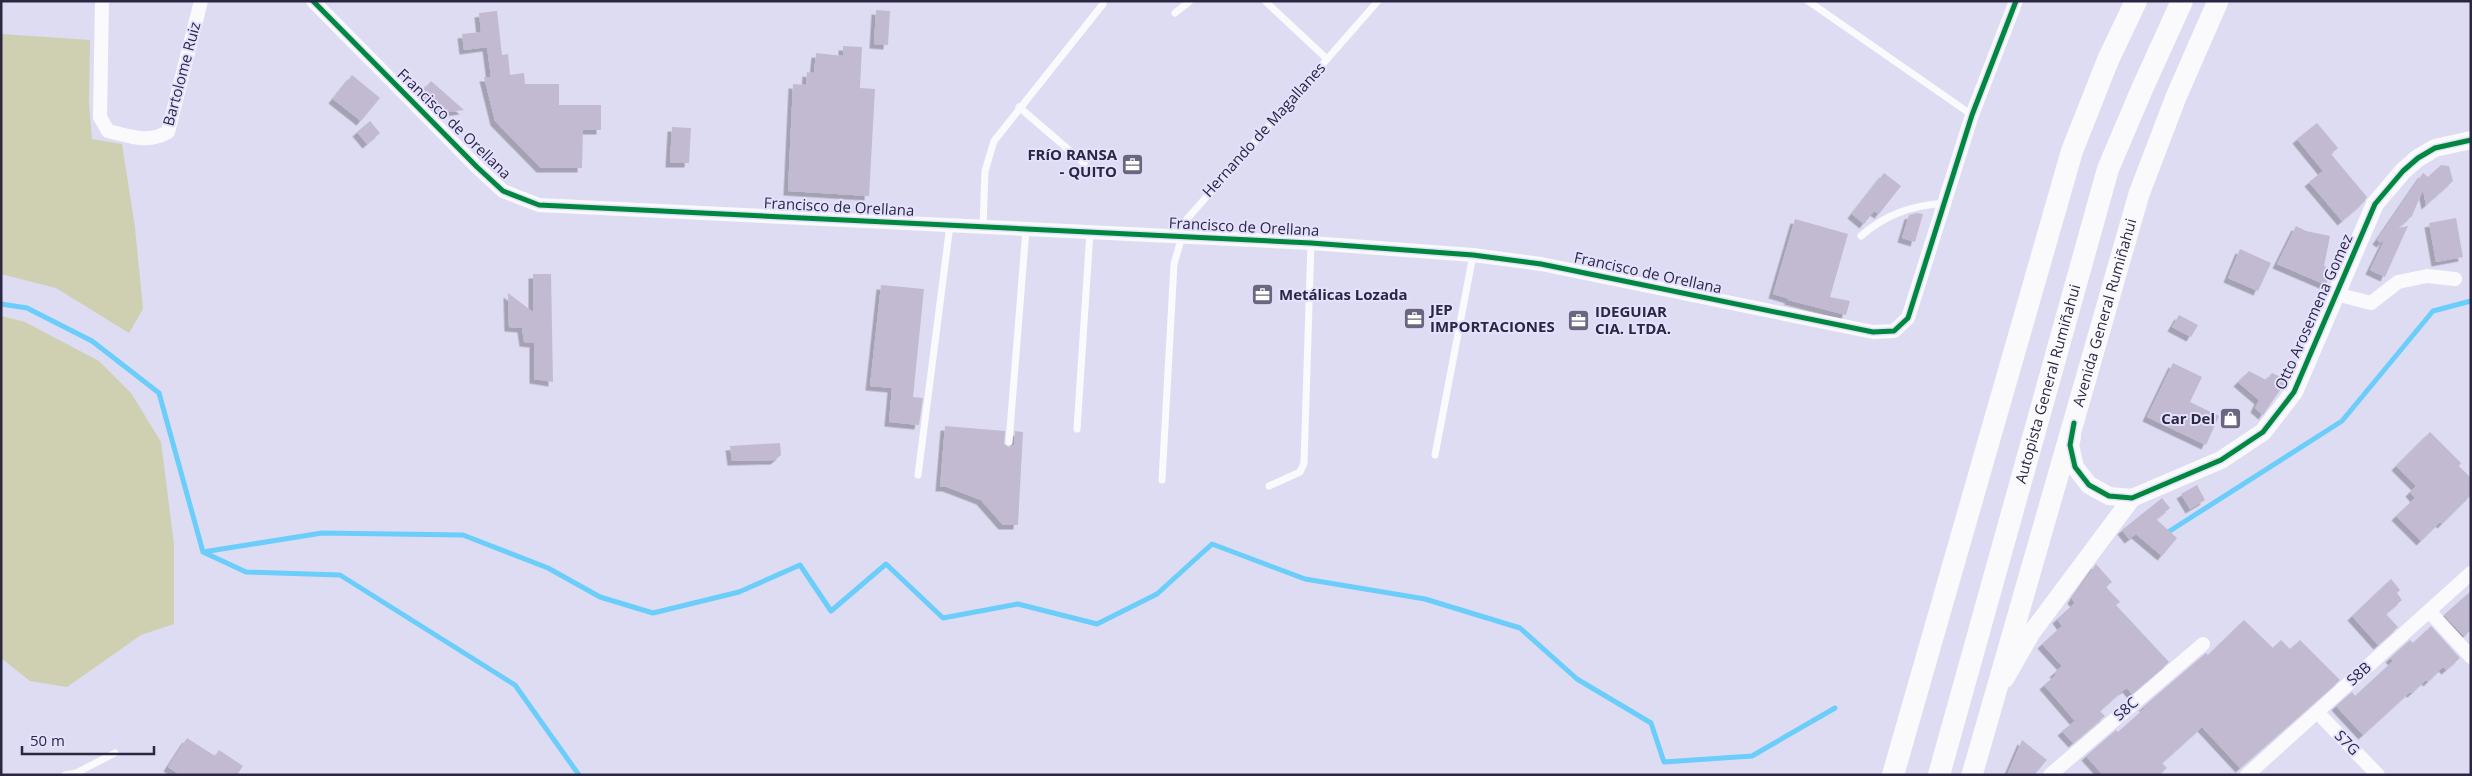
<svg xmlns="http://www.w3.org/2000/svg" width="2472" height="776" font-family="'Open Sans',sans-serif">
<defs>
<filter id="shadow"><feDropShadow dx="-4.5" dy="4.5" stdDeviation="0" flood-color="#0004"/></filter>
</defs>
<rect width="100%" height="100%" fill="#dedcf3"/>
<!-- green -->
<path fill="#cfcfb2" d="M1,34L90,40L89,102L92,139L122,144L135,228L143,309L129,333L56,288L1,274Z
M1,316L25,322L99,361L131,393L161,442L174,544V624L141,635L67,687L30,681L1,658Z"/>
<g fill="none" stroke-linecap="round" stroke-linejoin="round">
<!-- stream -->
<path stroke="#6bcdfa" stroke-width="5" d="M1,304L27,308L92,341L159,393L203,552L246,572L340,575L515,685L579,775
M2165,534L2342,421L2433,311L2471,301
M203,552L322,533L463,535L548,568L600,597L653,613L739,592L800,565L831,611L886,564L943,618L1018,604L1097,624L1157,594L1212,544L1305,579L1425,599L1520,628L1577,679L1651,723L1664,762L1752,756L1835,708"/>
</g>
<!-- building -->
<path fill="#c2bad1" filter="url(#shadow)" d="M876,10L890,11L888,45L874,44Z
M497,11L502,55L508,54L510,75L524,73L525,84H559V105H601V130H583L582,168H541L495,121L484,77H491L487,47L464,50L462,34L481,32L479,13Z
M843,46L862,47L860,88L875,89L869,196L788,191L793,84L806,85L807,72L814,73L816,53L843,56Z
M352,75L380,98L361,121L333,99Z
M431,81L464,110L441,113L420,94Z
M370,121L380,133L367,144L357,132Z
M2317,123L2338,148L2331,154L2367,197L2364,202L2342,221L2309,182L2323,171L2297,139Z
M672,127L691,128L689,163H670Z
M2441,165L2449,166L2453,181L2426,205L2423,190L2412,216L2398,228L2408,226L2385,277L2370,270L2385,239L2381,243L2377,240L2423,173L2428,177Z
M1884,173L1901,186L1879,214L1874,211L1864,224L1852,214Z
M1917,213L1923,214L1915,242L1902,238L1909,215Z
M2456,218L2463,257L2436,262L2429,223Z
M1795,219L1848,234L1830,297L1850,301L1846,315L1788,300L1790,299L1773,294Z
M2296,226L2306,231L2330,236L2324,266L2332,269L2326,285L2277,264Z
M2240,249L2271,263L2258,291L2228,278Z
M533,274H551L553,382L534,379V343L524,342L522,328L509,327L508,293L533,312Z
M881,285L924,289L913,397L923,398L919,425L889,422L892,388L870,386Z
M2179,315L2198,325L2191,337L2172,327Z
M2173,363L2202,377L2190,402L2219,416L2206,445L2147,417Z
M2249,371L2266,380L2272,373L2287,380L2263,415L2255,408L2259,400L2238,382Z
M945,426L1005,431L1004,444L1009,447L1014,445L1015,431L1023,432L1018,525H1003L981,500L947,487H940Z
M2430,432L2461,463L2459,466L2471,478V495L2442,524L2440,522L2421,541L2396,516L2415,498L2410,492L2416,486L2396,466Z
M780,443L781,455L775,460L732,461L730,446Z
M2197,485L2205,500L2190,509L2181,494Z
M2162,498L2170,508L2156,519L2177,538L2162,556L2136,534L2129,539L2122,530Z
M2096,564L2112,582L2106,587L2120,602L2116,605L2169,662L2132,694L2127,688L2121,692L2100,711L2105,716L2073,743L2062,731L2075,721L2044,685L2056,675L2054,673L2062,666L2042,644L2062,626L2057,619L2075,603L2072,599Z
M2391,579L2400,590L2397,593L2402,600L2386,614L2398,627L2378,645L2352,616Z
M2471,591V630L2464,636L2444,615Z
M2244,620L2273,648L2281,640L2290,649L2300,640L2340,680L2240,768L2202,727L2162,763L2167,768L2159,775H2103L2086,756L2116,730L2118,732L2145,708L2143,707L2206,653L2208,655Z
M2431,626L2460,658L2446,670L2443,667L2428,682L2426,680L2412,693L2410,692L2363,735L2336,706L2352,692L2355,696L2393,661L2390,658L2410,640L2413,643Z
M187,738L215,756L219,750L243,766L237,775H180L168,767Z
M2022,740L2047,760L2034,775H2007Z"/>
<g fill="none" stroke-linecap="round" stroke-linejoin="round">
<!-- service -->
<path stroke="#fafafd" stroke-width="7" d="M1265,1L1327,59
M1808,1L1972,115
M1175,13L1190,1
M1019,107L1084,163
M983,227L985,171L994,141L1103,4
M1861,236C1886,214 1911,206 1944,203
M1077,429L1090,232
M1009,442L1026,229
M1435,455L1473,255
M918,475L950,225
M1162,480L1174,264L1187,219L1378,1
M1269,486L1300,472L1304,463L1311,243
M65,775L76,773L115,753"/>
<!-- minor -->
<path stroke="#fafafd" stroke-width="14" d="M102,1L100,117L108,131C129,136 148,144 168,132L201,1
M313,1L477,167L503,191L539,205L1311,243L1473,255L1541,264L1873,332L1894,331L1908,318L1972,115L2016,1
M2336,294L2371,303L2398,282L2427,276L2455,279
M2429,611L2471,657
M2317,712L2378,775
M2050,775L2203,644
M2247,775L2471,573"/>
<!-- tertiary -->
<path stroke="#fafafd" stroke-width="18" d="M2072,437L2070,445L2075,467L2089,485L2109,496L2132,498L2221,460L2263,432L2294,392L2375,204L2403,171L2418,158L2435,148L2471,140
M2005,679L2032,632L2132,498"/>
<!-- primary -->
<path stroke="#fafafd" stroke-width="21" id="s1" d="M1972,775L2139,194L2176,97L2218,1"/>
<!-- trunk -->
<g stroke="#fafafd" stroke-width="22">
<path d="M1893,775L2072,151L2108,60L2136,1"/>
<path id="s2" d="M1939,775L2108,169L2142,89L2182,1"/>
</g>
<defs>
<path id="cycleway" d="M313,1L477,167L503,191L539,205L1311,243L1473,255L1541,264L1873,332L1894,331L1908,318L1972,115L2016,1
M2074,423L2070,445L2075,467L2089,485L2109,496L2132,498L2221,460L2263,432L2294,392L2375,204L2403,171L2418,158L2435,148L2471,140"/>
</defs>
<!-- cycleway casing -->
<use href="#cycleway" stroke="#e4e1fe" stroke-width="8"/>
<!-- cycleway -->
<use href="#cycleway" stroke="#00873e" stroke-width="5"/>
</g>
<!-- icons -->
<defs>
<symbol id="office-square" viewBox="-11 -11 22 22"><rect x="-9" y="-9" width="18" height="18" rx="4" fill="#6a6680" stroke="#e4e1fe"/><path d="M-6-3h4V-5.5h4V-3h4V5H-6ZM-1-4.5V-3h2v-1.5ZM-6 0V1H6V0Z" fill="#fff"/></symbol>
<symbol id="shop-square" viewBox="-11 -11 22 22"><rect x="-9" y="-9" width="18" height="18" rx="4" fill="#6a6680" stroke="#e4e1fe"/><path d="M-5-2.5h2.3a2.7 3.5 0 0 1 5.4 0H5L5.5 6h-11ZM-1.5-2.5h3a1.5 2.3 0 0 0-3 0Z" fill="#fff"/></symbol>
</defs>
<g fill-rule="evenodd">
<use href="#office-square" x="1120" y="152" width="25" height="25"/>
<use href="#office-square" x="1250" y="282" width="25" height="25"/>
<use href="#office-square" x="1402" y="306" width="25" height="25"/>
<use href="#office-square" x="1566" y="308" width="25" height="25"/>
<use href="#shop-square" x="2218" y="406" width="25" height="25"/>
</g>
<g text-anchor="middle" stroke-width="4" stroke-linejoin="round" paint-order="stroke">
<!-- street labels -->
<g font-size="15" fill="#2b2742" stroke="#e4e1fe">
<text transform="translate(182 74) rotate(-75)" y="5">Bartolome Ruiz</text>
<text transform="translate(454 124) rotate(44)" y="5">Francisco de Orellana</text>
<text transform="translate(1264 130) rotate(-48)" y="5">Hernando de Magallanes</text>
<text transform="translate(839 207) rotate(3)" y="5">Francisco de Orellana</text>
<text transform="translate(1244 227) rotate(3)" y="5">Francisco de Orellana</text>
<text transform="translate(1648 273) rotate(12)" y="5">Francisco de Orellana</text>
<text dy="5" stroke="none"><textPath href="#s1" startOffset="481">Avenida General Rumiñahui</textPath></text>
<text transform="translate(2314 312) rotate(-66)" y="5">Otto Arosemena Gomez</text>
<text dy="5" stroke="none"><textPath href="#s2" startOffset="406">Autopista General Rumiñahui</textPath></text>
<text transform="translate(2359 674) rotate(-42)" y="5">S8B</text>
<text transform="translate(2126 709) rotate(-41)" y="5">S8C</text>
<text transform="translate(2347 743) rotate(46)" y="5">S7G</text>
</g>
<!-- poi labels -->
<g font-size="15" font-weight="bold" fill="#2b2742" stroke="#e4e1fe" text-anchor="start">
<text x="1117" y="160" text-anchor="end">FRíO RANSA<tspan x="1117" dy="17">- QUITO</tspan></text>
<text x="1279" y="300">Metálicas Lozada</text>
<text x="1430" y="315">JEP<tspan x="1430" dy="17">IMPORTACIONES</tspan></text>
<text x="1595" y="317">IDEGUIAR<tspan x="1595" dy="17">CIA. LTDA.</tspan></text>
<text x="2215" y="424" text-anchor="end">Car Del</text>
</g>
</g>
<!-- border -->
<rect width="2472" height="776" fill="none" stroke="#2b2742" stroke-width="5"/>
<!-- scale -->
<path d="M22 746v8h132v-8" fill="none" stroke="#2b2742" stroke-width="2.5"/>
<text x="30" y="746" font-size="15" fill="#2b2742" stroke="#e4e1fe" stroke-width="4" paint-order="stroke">50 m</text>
</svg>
